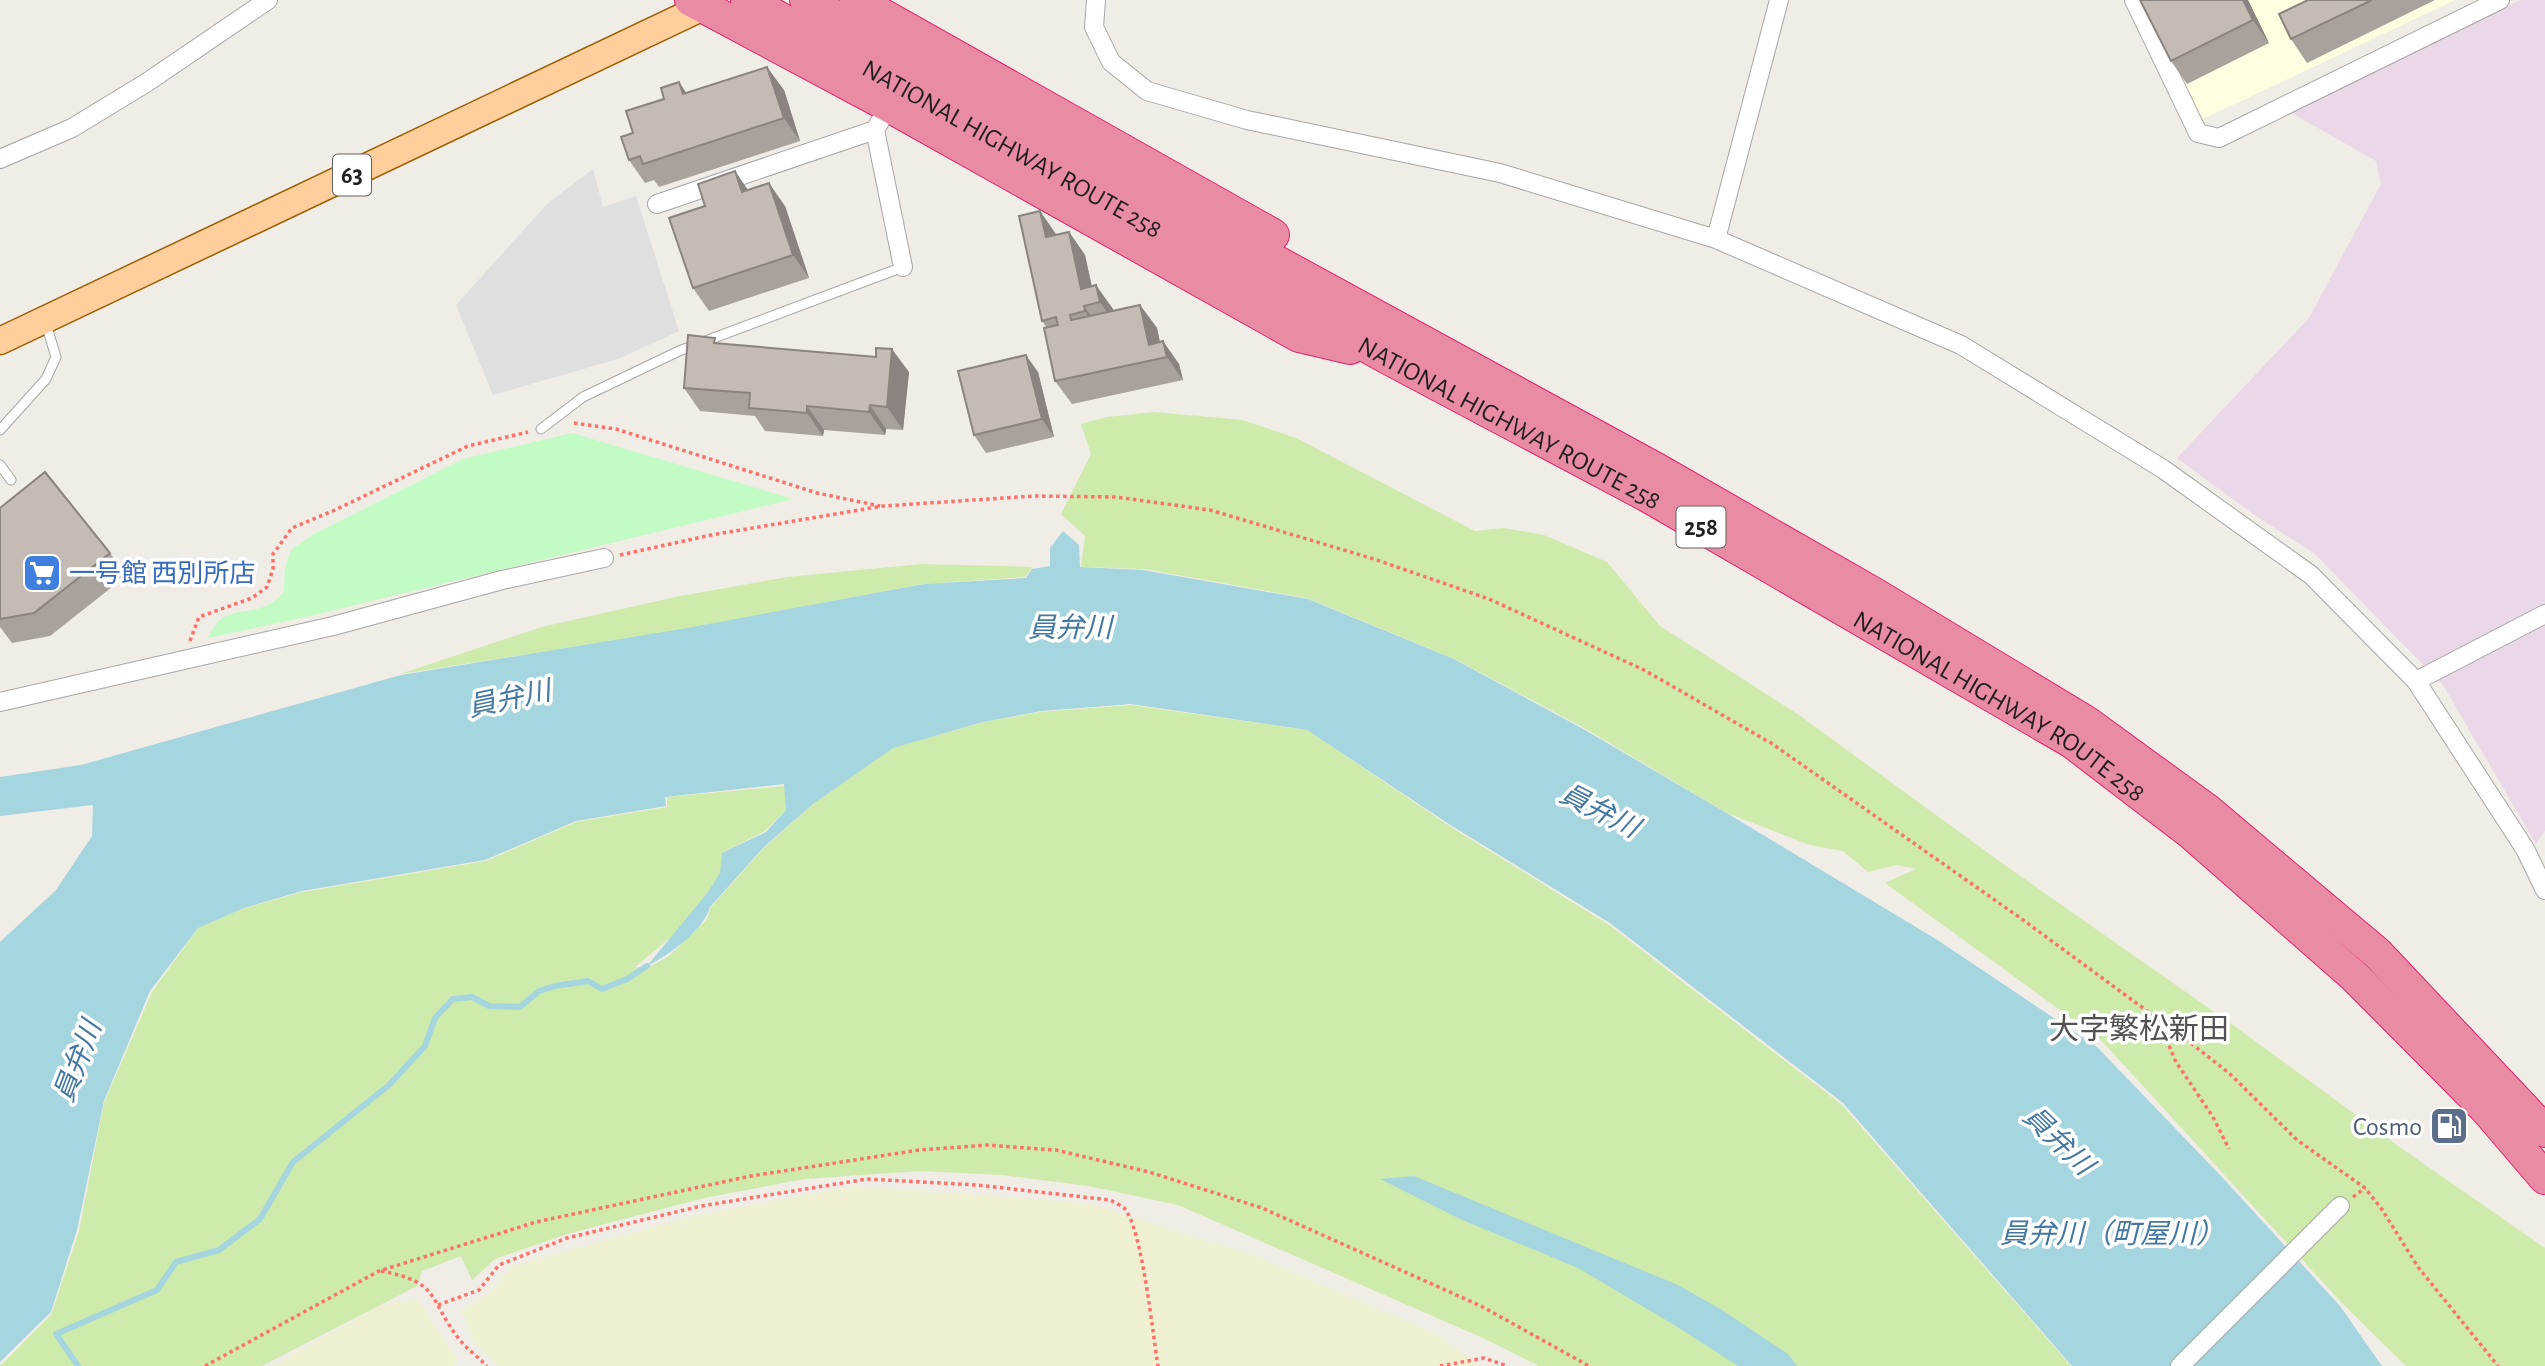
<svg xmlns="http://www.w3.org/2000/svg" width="2545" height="1366" font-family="'Alegreya Sans','Noto Sans JP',sans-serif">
<rect width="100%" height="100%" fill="#f0ece6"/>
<!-- industrial -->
<path fill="#ead7e7" d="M2521,0H2545V831L2536,844L2443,685L2315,554L2253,514L2177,458L2309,318L2381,184L2376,161L2288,111Z"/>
<!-- education -->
<path fill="#fffde0" d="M2141,0H2455L2199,121Z"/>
<!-- farmland -->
<path fill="#efefd1" d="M854,1186L1087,1203L1256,1256L1438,1335L1480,1366H499L475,1343L461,1311L490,1293L512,1266L694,1216Z
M418,1299L458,1361L451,1366H272L383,1304Z"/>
<!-- grass -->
<path fill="#ceebab" d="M1154,412L1243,420L1296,438L1475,531L1503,528L1544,535L1607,562L1660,626L1799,715L1999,861L2240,1030L2401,1148L2545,1248V1366H2406L2341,1302L2100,1039L1885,883L1916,869L1897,865L1868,872L1843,851L1810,845L1727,813L1586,729L1455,659L1307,598L1144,569L1081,567L1085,536L1061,514L1091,454L1081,424L1107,417Z
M921,564L1032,567L1025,577L923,584L688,629L400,674L542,627L680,596L788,577Z
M1131,705L1307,730L1454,829L1609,925L1842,1105L2071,1366H1539L1483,1338L1178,1205L1088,1186L1003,1175L920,1171L805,1179L704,1198L567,1234L495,1259L472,1280L461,1256L422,1271L417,1286L262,1366H0L51,1315L79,1231L104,1103L152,992L199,927L245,908L302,892L486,861L576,822L667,807V797L785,786L786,810L765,831L722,853L721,875L708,892L672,936L635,967L646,969L669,956L707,919L711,907L765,847L813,804L892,748L984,722L1040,712Z"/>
<!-- park -->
<path fill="#c2fbc4" d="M572,433L793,499L301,618L208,638C223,603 244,618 270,604C275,601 280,596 284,592L285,568L291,550L314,534L463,459Z"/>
<!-- parking -->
<path fill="#dfdfdf" d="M593,169L603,207L636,196L679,331L618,359L493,395L456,305L548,203Z"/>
<!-- water -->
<path fill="#a5d5df" d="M1063,531L1079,545L1080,567L1143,570L1308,599L1454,659L1585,730L1725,812L1939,941L2097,1047L2221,1176L2340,1306L2382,1366H2072L1843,1103L1610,923L1452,826L1307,730L1131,704L1042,711L983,722L893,748L813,804L765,846L710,907C703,931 669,955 647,966L708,892L720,873L722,853L766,832L786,810L784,784L665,797L666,806L576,821L485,860L302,891L244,908L198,928L150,991L104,1101L77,1230L51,1312L0,1362V942L56,890L92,836L93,805L0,816V777L81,765L401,675L687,628L924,584L1026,578L1032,569L1050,566V548Z
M1414,1176L1678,1285L1722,1310L1788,1354L1797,1366H1738L1676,1326L1578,1268L1460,1219L1380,1179Z"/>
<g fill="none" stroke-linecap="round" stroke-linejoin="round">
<!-- stream -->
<path stroke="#a5d5df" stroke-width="6" d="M78,1366L56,1334L157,1290L176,1262L219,1250L260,1219L293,1162L389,1085L425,1046L435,1018L453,999L472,997L489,1006L520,1007L539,991L555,986L588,981L602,989L627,979L647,966"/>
<defs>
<path id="lane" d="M541,429L583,397L679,351L903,267
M0,430L46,379L56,357L46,324
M0,465L11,480"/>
<path id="street" d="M1096,0L1094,27L1111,62L1147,91L1247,120L1500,173L1716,239L1961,345L2163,469L2311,575L2416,681L2525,849L2545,890
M2134,0L2198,133L2219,138L2500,0
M875,130L903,267
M0,159L72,128L146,83L268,0
M657,204L875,130L889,106
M1716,239L1779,0
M2416,681L2545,614
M0,702L333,626L502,580L604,558
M2180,1366L2340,1206"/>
<path id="primary" d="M0,341L703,7"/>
<g id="highway">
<path d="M691,0L889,106L1299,336L1350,348"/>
<path id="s1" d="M747,0L1386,357L1646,495L2072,742L2191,833L2355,977L2486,1109L2545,1178"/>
<path d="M806,0L1083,156L1656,469L1876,595L2086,722L2207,810L2377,953L2545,1131"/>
<path d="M856,0L1273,235"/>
</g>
</defs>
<!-- lane casing -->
<use href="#lane" stroke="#a6a6a6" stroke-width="11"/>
<!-- street casing -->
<use href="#street" stroke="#a6a6a6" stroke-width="20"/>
<!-- primary casing -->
<use href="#primary" stroke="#9b5f00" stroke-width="29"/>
<!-- highway casing -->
<use href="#highway" stroke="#df226e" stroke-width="34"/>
<!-- path -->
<path stroke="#fd716a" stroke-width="3.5" stroke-dasharray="3.5 3.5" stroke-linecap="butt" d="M574,423L616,429L817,493L880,506
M620,555L711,535L883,506L1034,496L1116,497L1210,510L1374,559L1489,599L1644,670L1771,743L2019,917L2188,1041L2229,1073L2297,1140L2365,1188L2381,1208L2418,1267L2498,1366
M190,641L199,617L252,598L267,587L273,569V554L292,528L335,510L468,446L528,432
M2158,1020L2176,1062L2213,1117L2229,1149
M2353,1197L2365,1188
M381,1271C441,1282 428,1299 459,1339C467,1349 478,1357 487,1366
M438,1305L479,1290L499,1265L567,1238L701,1206L867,1179L977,1185L1110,1200C1114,1202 1120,1205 1124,1208C1142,1226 1153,1337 1158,1366
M205,1366L379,1271L536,1222L751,1176L919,1150L987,1145L1056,1150L1149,1172L1262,1208L1481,1306L1589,1366
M1440,1366L1484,1358L1507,1366"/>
<!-- lane -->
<use href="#lane" stroke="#fff" stroke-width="9"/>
<!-- street -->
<use href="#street" stroke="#fff" stroke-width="18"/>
<!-- primary -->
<use href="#primary" stroke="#fece9d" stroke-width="26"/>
<!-- highway -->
<use href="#highway" stroke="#e98ca3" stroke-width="32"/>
</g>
<!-- wall -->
<path fill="#a9a19c" d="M2140,0H2248L2269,43L2187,84L2171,61Z
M2308,0H2435L2307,63L2291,39Z
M679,82L686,93L784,90L800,141L659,187L654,180L645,183L629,160L664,99Z
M735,171L748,190L785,206L809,278L709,311L693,288L705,206Z
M1069,232L1085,255L1092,286L1113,309V311L1140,305L1157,328L1160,342L1179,364L1183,380L1072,404L1055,381L1047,328L1042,321L1056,235Z
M719,343L909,372L903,430L886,429L885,435L824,430L823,436L765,431L755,416L700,411L684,388Z
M1038,372L1054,437L986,453L974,435Z
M0,508L110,553L126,576L50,636L12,643L0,627Z"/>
<!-- shaded-wall -->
<path fill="#8a837f" d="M2243,0H2248L2269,43L2253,20Z
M767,67L784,90L800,141L784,118Z
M679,82L695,106L683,94Z
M735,171L751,195L742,192Z
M769,183L785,206L809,278L793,255Z
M1040,211L1056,234L1062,261L1046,237Z
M1069,232L1085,255L1095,303L1081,289Z
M1096,285L1113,309L1116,325L1100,302Z
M1140,305L1157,328L1163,357L1149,345Z
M1084,306L1100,329L1101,335L1085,311Z
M1163,341L1179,364L1183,380L1167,357Z
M892,349L909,372L903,430L887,407Z
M1026,355L1038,372L1054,437L1042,419Z
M870,405L886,429L885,435L869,412Z
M807,406L824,430L823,436L807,413Z"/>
<!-- building -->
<path fill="#c5bbb5" stroke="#8a837f" stroke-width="2" d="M2140,0H2243L2253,20L2171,61Z
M2308,0H2372L2291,39L2279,14Z
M767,67L784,118L643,164L640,156L629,160L621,137L633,133L626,111L664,99L661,88L679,82L683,94Z
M735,171L742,192L769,183L793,255L693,288L669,218L705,206L698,184Z
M1040,211L1046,237L1069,232L1081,289L1096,285L1100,302L1084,306L1085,311L1070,315L1071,320L1140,305L1149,345L1163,341L1167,357L1055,381L1044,328L1058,325L1056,317L1042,321L1019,216Z
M688,335L715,338L714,343L876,357V348L892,349L887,407L870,405L869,412L807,406V413L749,408L750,393L684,388Z
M1026,355L1042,419L974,435L958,371Z
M45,472L110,553L34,613L0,619V508Z"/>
<!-- icons -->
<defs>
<symbol id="supermarket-square" viewBox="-11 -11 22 22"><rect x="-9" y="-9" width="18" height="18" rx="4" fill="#3f7fe0" stroke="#fff"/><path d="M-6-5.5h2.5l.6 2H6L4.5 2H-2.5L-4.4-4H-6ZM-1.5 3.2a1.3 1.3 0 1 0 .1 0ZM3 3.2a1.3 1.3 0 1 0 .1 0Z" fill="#fff"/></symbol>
<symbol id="fuel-square" viewBox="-11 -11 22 22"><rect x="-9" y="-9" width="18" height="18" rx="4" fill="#5c6f8a" stroke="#fff"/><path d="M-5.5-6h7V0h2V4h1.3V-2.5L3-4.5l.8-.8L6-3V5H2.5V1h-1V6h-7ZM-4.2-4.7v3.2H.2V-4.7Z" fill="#fff"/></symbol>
</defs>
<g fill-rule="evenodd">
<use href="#supermarket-square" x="20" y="551" width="44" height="44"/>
<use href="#fuel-square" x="2427" y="1104" width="44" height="44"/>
</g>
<g text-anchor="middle" stroke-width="7" stroke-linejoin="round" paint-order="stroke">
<!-- shield labels -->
<g fill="#fff" stroke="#626262" stroke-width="2">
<rect x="333" y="154.5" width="38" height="41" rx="5"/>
<rect x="1676.5" y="506.5" width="49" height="41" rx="5"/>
</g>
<g font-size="24" font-weight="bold" fill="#1f1f1f">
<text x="352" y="183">63</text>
<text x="1701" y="535">258</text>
</g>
<!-- street labels -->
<g font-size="26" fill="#1f1f1f" stroke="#fff">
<text dy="9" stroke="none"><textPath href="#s1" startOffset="304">NATIONAL HIGHWAY ROUTE 258</textPath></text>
<text dy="9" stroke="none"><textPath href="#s1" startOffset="872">NATIONAL HIGHWAY ROUTE 258</textPath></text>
<text dy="9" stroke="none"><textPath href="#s1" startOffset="1438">NATIONAL HIGHWAY ROUTE 258</textPath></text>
</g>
<!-- shop labels -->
<g font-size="26" fill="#366cbe" stroke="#fff" text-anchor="start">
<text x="69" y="582">一号館 西別所店</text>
</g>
<!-- service labels -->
<g font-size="26" fill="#4e5e75" stroke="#fff" text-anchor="end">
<text x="2422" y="1135">Cosmo</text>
</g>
<!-- water labels -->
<g font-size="28" font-style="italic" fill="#4378a2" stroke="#fff">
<text x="1070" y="637">員弁川</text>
<text transform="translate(509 698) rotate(-12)" y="10">員弁川</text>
<text transform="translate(1600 810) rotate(27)" y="10">員弁川</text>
<text transform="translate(77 1061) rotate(-69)" y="10">員弁川</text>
<text transform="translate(2059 1140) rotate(44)" y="10">員弁川</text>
<text x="2112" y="1243">員弁川（町屋川）</text>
</g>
<!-- quarter labels -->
<g font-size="30" fill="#525252" stroke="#fff">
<text x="2139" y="1039">大字繁松新田</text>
</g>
</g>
</svg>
